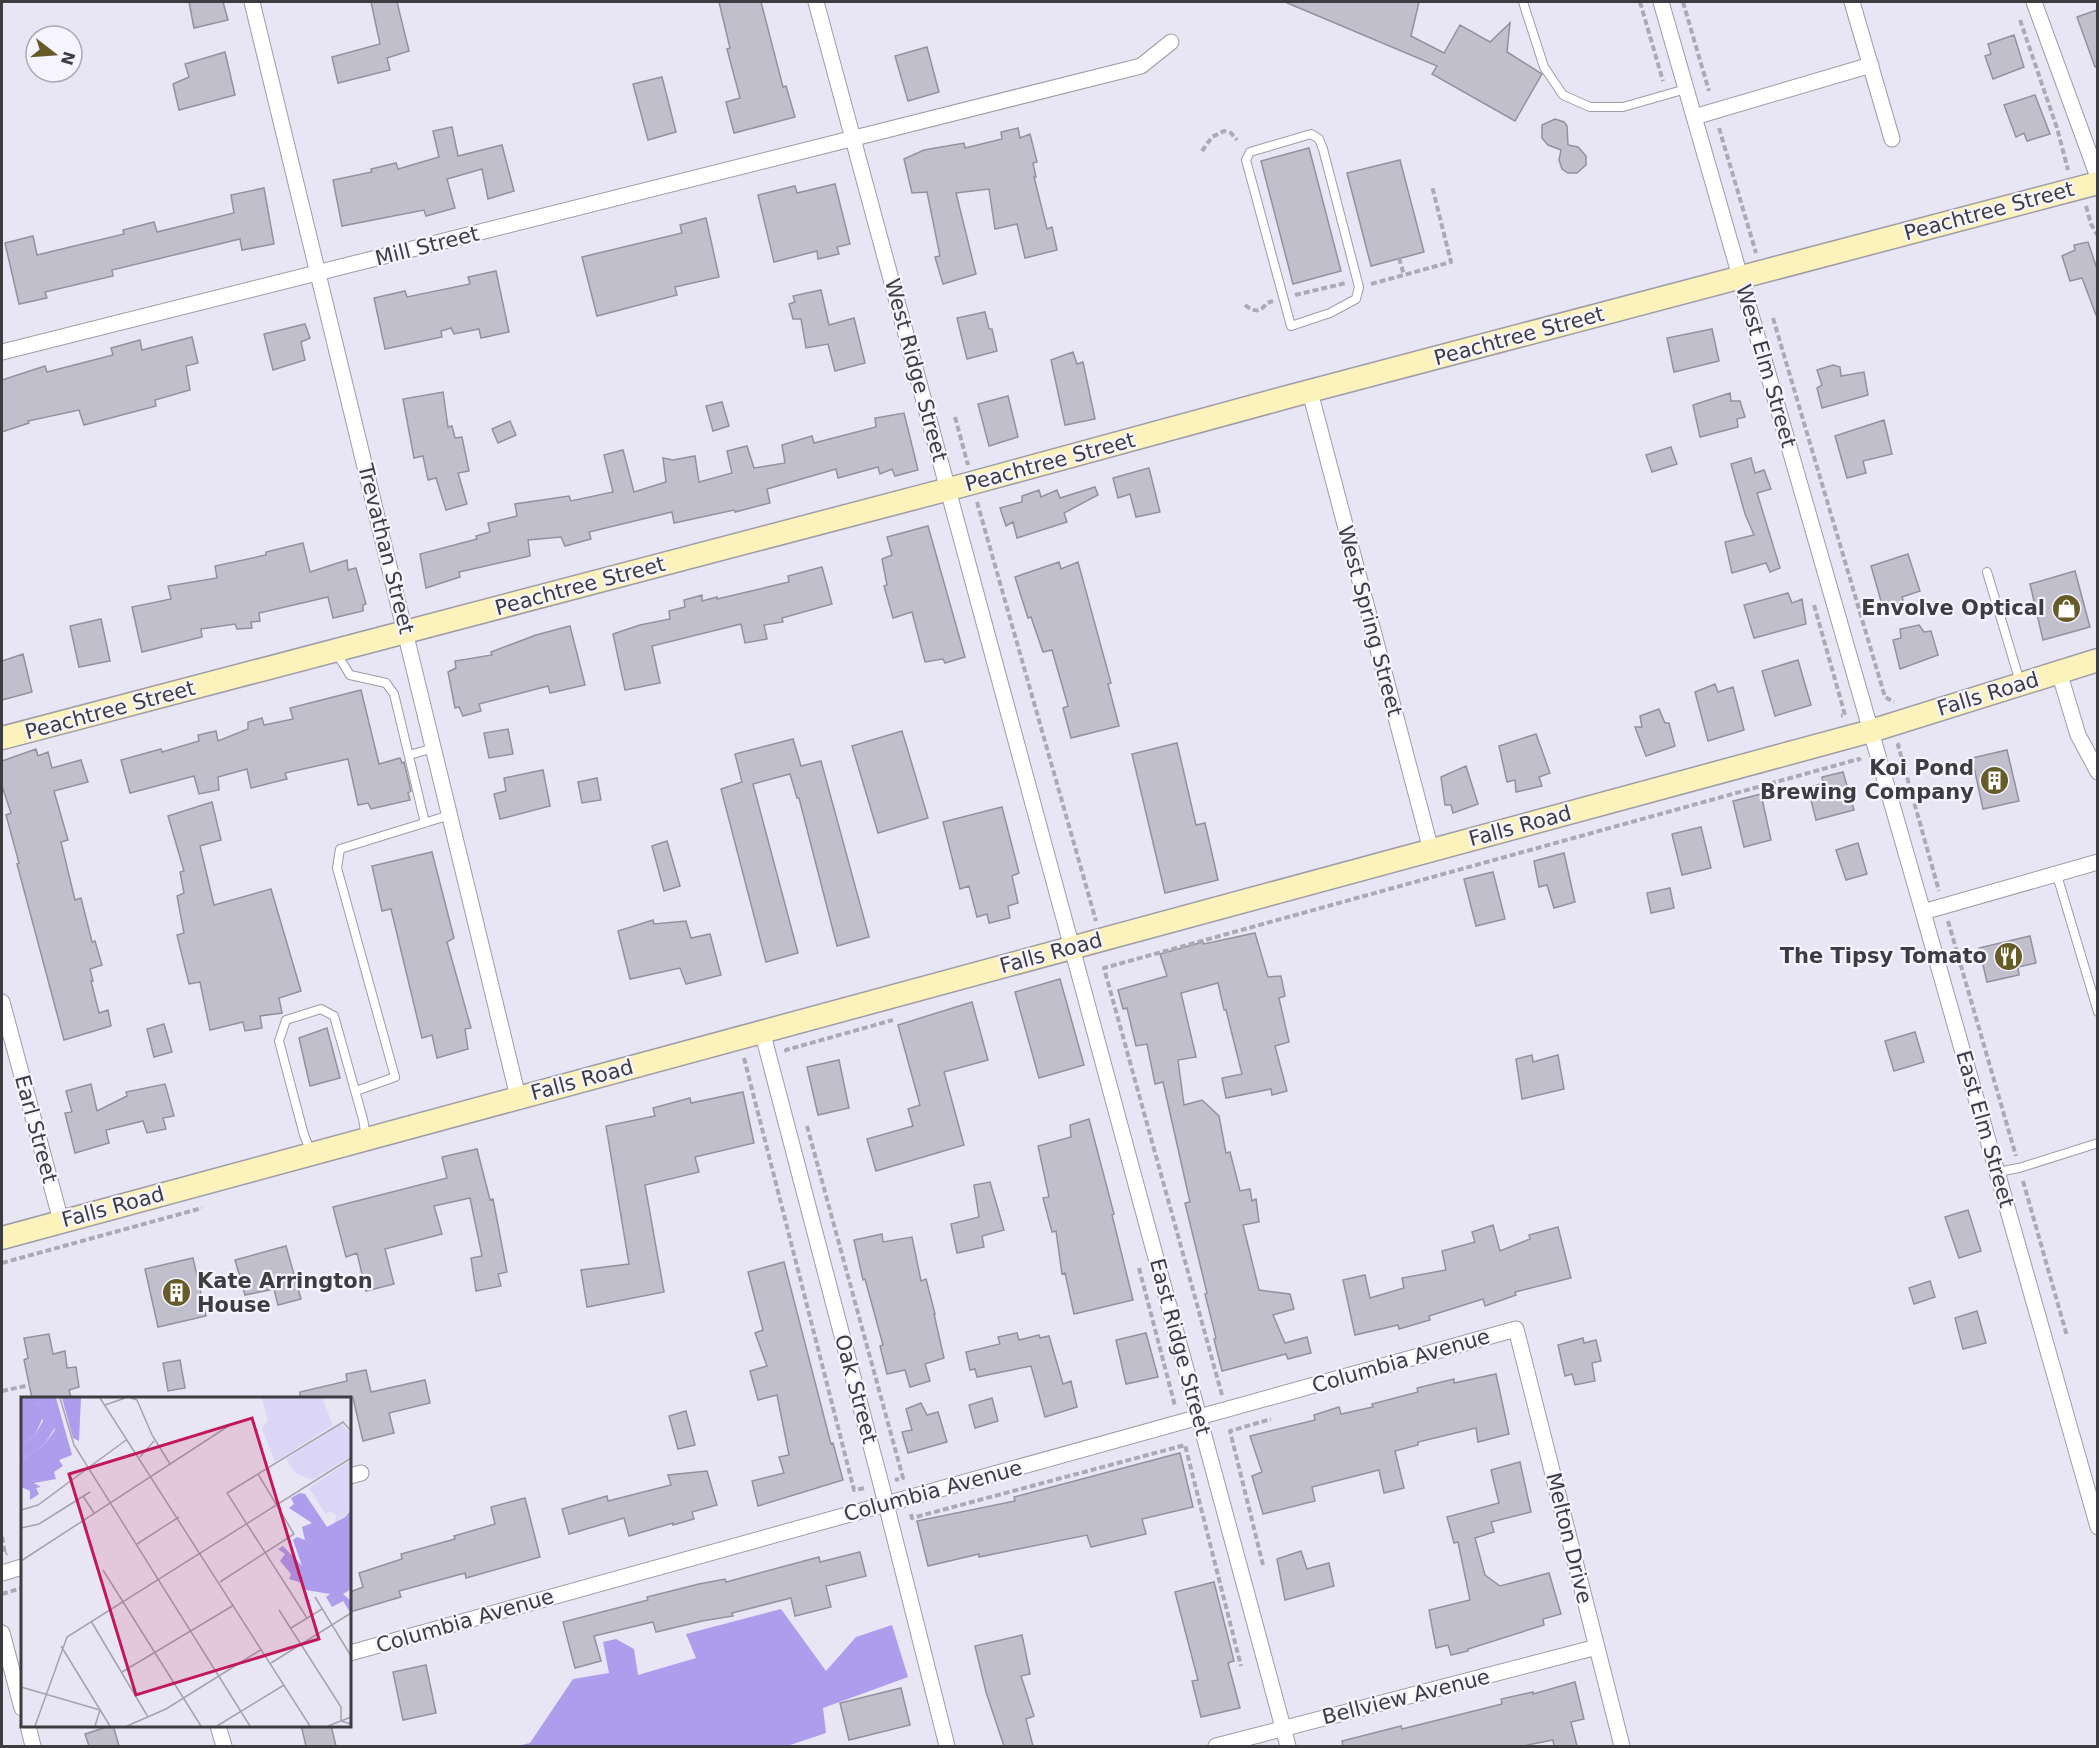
<svg xmlns="http://www.w3.org/2000/svg" width="2099" height="1748" font-family="'DejaVu Sans',sans-serif">
<rect width="100%" height="100%" fill="#e8e6f4"/>
<!-- forest -->
<path fill="#ad9dec" d="M781,1609L826,1671L856,1637L892,1625L908,1677L823,1708L826,1733L787,1746H517L530,1743L573,1679L609,1673L603,1642L616,1639L634,1649L638,1675L696,1658L686,1634Z"/>
<!-- building -->
<path fill="#c1bfcc" stroke="#93919d" stroke-width="1.5" d="M189,2H223L228,20L194,28Z
M371,2H397L409,51L387,58L390,70L338,83L332,57L380,44Z
M719,2H761L783,87L786,86L795,117L734,133L726,102L740,98L727,49L730,48Z
M1285,2H1419L1411,36L1444,53L1460,25L1490,42L1510,23L1507,52L1542,74L1515,121L1432,74L1437,66Z
M2097,10V66L2095,67L2077,17Z
M2014,35L2024,67L1993,79L1985,56L1991,54L1988,44Z
M927,47L939,92L908,101L895,56Z
M225,52L235,95L179,110L173,84L189,77L185,64Z
M662,77L676,132L648,140L633,84Z
M2035,95L2050,134L2027,141L2024,133L2016,137L2004,105Z
M1555,119L1564,122L1567,126L1568,145L1578,147L1586,156V165L1577,173H1568L1562,169L1559,160L1561,150L1548,145L1542,138V125Z
M452,127L458,156L502,145L514,191L488,199L482,169L447,179L455,208L426,216L424,210L342,226L333,180L372,172L371,169L396,163L398,169L439,157L433,131Z
M1018,128L1020,138L1030,134L1037,162L1033,163L1036,177H1034L1047,229L1052,227L1057,250L1025,258L1017,224L995,229L989,189L956,193L976,274L943,284L935,257L940,256L927,192L912,193L904,159L924,150L964,143L965,148L1002,139L1001,132Z
M1309,148L1341,271L1293,284L1261,161Z
M1400,160L1424,252L1371,266L1347,173Z
M835,184L850,244L837,247L839,254L818,259L817,251L774,262L758,195L795,186L797,193Z
M264,188L274,244L242,250L240,239L112,270L113,276L45,292L47,298L19,304L5,243L33,236L37,255L124,234L123,230L154,222L157,232L234,213L231,195Z
M706,218L719,277L675,287L677,295L597,316L582,257L682,233L680,225Z
M2088,242L2097,269V315H2096L2082,278L2070,281L2062,256L2075,250L2074,245Z
M496,271L509,332L481,338L479,329L454,334L451,328L441,331L442,337L385,349L374,298L405,291L407,297L470,284L468,277Z
M821,290L829,325L854,318L865,363L835,371L828,344L806,348L801,319H793L789,304L795,302L793,296Z
M985,312L989,329H992L997,351L967,359L957,318Z
M305,324L310,338L301,342L305,360L273,370L264,334Z
M1712,329L1719,361L1674,372L1667,338Z
M192,337L198,363L186,366L190,390L155,400L156,406L84,425L79,410L28,421L29,423L2,432V380L45,366L47,372L113,355L111,348L140,340L142,350Z
M1073,352L1077,364L1083,362L1095,419L1065,425L1051,360Z
M1833,365L1840,367L1841,376L1864,372L1868,395L1822,408L1817,388L1822,385L1817,370Z
M443,392L448,427L452,426L455,438L462,437L469,471L458,473L467,504L446,510L436,478L428,480L423,456L414,458L403,399Z
M1730,393L1731,401H1740L1745,417L1737,419L1738,427L1700,437L1693,405Z
M1008,396L1018,437L989,446L978,404Z
M722,402L729,426L713,431L706,406Z
M904,413L918,470L895,476L892,469L880,474L878,467L838,478L836,469L767,489L770,503L735,512L734,510L674,523L672,512L589,532L591,539L565,546L561,537L528,540L530,556L459,572L460,577L426,588L420,554L477,539L476,536L490,532L488,523L517,516L515,504L569,496L571,501L613,492L604,455L623,450L634,492L666,482L663,458L673,460L695,456L699,482L732,473L727,451L747,446L754,468L785,463L782,445L812,436L814,443L876,427L875,418Z
M1884,420L1892,454L1863,461L1866,473L1847,478L1835,436Z
M510,421L516,435L498,443L492,429Z
M1671,447L1677,464L1652,472L1646,455Z
M1751,458L1755,473L1764,470L1771,489L1757,493L1780,568L1770,572L1766,563L1732,573L1725,542L1754,535L1745,514L1731,464Z
M1149,468L1160,512L1136,517L1130,494L1118,498L1113,478Z
M1095,487L1098,495L1064,513L1067,522L1017,538L1013,522L1006,526L1000,508L1022,502V496L1039,490L1041,497L1057,490L1060,498Z
M928,526L965,657L945,663L943,659L925,662L912,612L893,618L884,586L887,585L882,559L892,555L887,537Z
M303,543L310,572L347,560L348,570L356,568L366,604L363,605V611L333,618L328,597L259,613L260,621L251,622L252,628L237,629L235,624L201,629L202,637L142,652L132,607L171,599L168,586L217,578L215,566L266,555V552Z
M1908,554L1920,591L1902,597L1904,603L1883,608L1871,566Z
M1059,562L1061,569L1078,562L1111,683L1108,684L1119,726L1071,738L1063,708L1068,706L1052,650L1043,652L1031,617L1028,618L1015,577Z
M822,567L832,604L782,618L783,622L764,625L767,639L745,643L741,624L652,646L660,683L625,690L613,634L640,625L670,619L669,611L685,607L684,600L702,595V601L717,597V599L789,582L788,576Z
M2075,571L2090,627L2043,640L2030,584Z
M1788,593L1792,603L1802,599L1806,624L1754,638L1744,605Z
M101,619L110,661L79,667L70,626Z
M1919,625L1924,632L1931,631L1938,655L1900,669L1893,640L1901,638L1900,629Z
M570,626L585,685L550,693L548,686L479,704L481,711L463,716L459,707L455,708L448,672L456,668L455,661L492,655L491,652L536,635Z
M23,654L32,692L2,700V661Z
M1798,660L1811,705L1775,716L1762,671Z
M1715,684L1718,692L1733,687L1744,730L1708,741L1695,692Z
M361,690L379,764L400,758L402,763L404,762L411,791L408,793L410,800L371,809L368,803L358,805L348,759L285,773L287,779L251,788L247,769L218,777L219,790L199,794L194,776L130,793L121,760L161,749L162,752L199,741L198,735L216,731L218,741L248,729V722L262,718L264,725L293,719L290,708Z
M1659,709L1665,723H1669L1675,746L1646,756L1635,727H1642L1640,716Z
M508,729L513,754L489,758L484,733Z
M902,731L928,818L878,833L852,746Z
M1536,734L1550,773L1539,777L1542,786L1516,792L1515,780L1507,782L1499,746Z
M793,739L801,766L821,761L869,937L837,946L799,798H797L790,774L753,784L798,953L766,962L721,789L742,782L735,754Z
M1177,743L1196,825L1205,823L1218,880L1165,893L1132,754Z
M36,749L38,756L48,752L52,768L81,760L88,782L54,791L68,840L61,842L75,900L81,898L92,942L95,941L102,965L90,969L93,981H91L99,1013L108,1010L111,1026L64,1040L17,864L19,863L6,815L11,813L2,786V761Z
M2007,750L2019,801L1983,809L1972,758Z
M1466,766L1478,804L1453,813L1451,805H1445L1441,777Z
M543,770L550,806L500,819L494,794L506,791L504,778Z
M1843,772L1854,810L1816,820L1808,788L1823,783L1822,777Z
M597,778L601,800L582,803L578,782Z
M1761,794L1771,840L1744,847L1733,801Z
M212,802L221,840L200,846L214,905L271,889L301,991L279,998L282,1013L260,1016L262,1028L245,1031L243,1022L210,1030L200,982L189,984L177,935L184,933L177,896L184,893L180,872L184,871L168,816Z
M1002,807L1019,873L1012,876L1018,903L1008,906L1010,918L989,923L987,914L977,917L969,886L960,889L943,822Z
M1701,827L1711,868L1682,875L1672,834Z
M667,841L680,886L664,891L652,846Z
M1858,843L1867,874L1846,880L1836,850Z
M432,852L454,938L447,942L471,1028L465,1029L468,1049L437,1058L432,1035L422,1038L391,909L382,911L372,866Z
M1564,853L1575,902L1554,908L1547,885L1539,887L1534,861Z
M1493,872L1505,919L1476,926L1464,879Z
M1670,888L1674,908L1651,913L1647,893Z
M653,920L654,924L686,921L691,938L710,934L721,975L686,984L680,968L630,979L618,931Z
M1255,933L1268,977L1281,976L1285,996L1279,998L1289,1042L1275,1046L1287,1091L1272,1095L1271,1089L1226,1098L1222,1078L1242,1074L1226,1010H1224L1218,983L1181,993L1196,1057L1178,1060L1184,1105L1202,1100L1219,1116L1226,1153L1230,1152L1240,1191L1250,1189L1252,1201L1256,1199L1259,1222L1243,1225L1259,1290L1290,1294L1294,1309L1273,1315L1285,1343L1307,1337L1311,1353L1288,1359L1286,1354L1222,1371L1214,1339L1216,1338L1205,1294L1207,1293L1185,1203L1190,1202L1163,1082L1155,1084L1147,1044L1136,1046L1127,1008L1123,1009L1118,990L1167,976L1160,954L1203,942L1204,944Z
M2030,936L2036,963L2018,967L2019,975L1987,982L1979,948Z
M1060,979L1084,1065L1039,1078L1015,992Z
M972,1002L988,1060L944,1072L964,1145L876,1171L867,1139L913,1126L908,1109L920,1105L898,1025Z
M164,1024L172,1052L154,1057L147,1029Z
M327,1028L340,1078L310,1086L299,1038Z
M1915,1032L1924,1062L1894,1071L1885,1041Z
M1532,1055L1533,1062L1558,1055L1564,1089L1522,1099L1516,1059Z
M839,1060L849,1108L818,1115L807,1067Z
M91,1084L97,1111L127,1096L126,1092L165,1084L174,1116L163,1118L166,1129L147,1133L143,1121L106,1130L109,1143L75,1153L65,1113L72,1112L66,1091Z
M743,1092L754,1143L695,1157L699,1172L645,1185L664,1292L587,1307L581,1270L629,1264L606,1126L655,1116L653,1108L690,1098L691,1103Z
M1089,1119L1114,1214L1112,1215L1133,1300L1074,1314L1065,1273L1062,1274L1056,1231L1052,1232L1043,1198L1049,1197L1038,1146L1071,1137L1070,1125Z
M477,1149L490,1200L493,1199L507,1272L498,1274L501,1286L476,1291L471,1258L482,1256L470,1198L434,1206L442,1234L385,1249L394,1284L366,1291L357,1253L346,1257L333,1207L447,1178L442,1157Z
M990,1182L1004,1230L982,1236L984,1247L957,1253L951,1224L979,1217L974,1185Z
M1968,1210L1981,1251L1959,1258L1945,1217Z
M1493,1225L1500,1251L1530,1239L1529,1235L1558,1227L1571,1278L1515,1292L1516,1295L1485,1306L1483,1299L1429,1316L1430,1320L1399,1329L1398,1325L1355,1335L1343,1280L1365,1275L1370,1298L1404,1288L1402,1278L1446,1270L1442,1251L1475,1242L1472,1232Z
M882,1234L883,1242L912,1237L921,1281L926,1279L935,1314H934L944,1358L925,1364L930,1381L910,1387L905,1370L887,1374L880,1346L883,1345L865,1279L863,1280L854,1240Z
M286,1246L301,1299L278,1305L274,1289L245,1295L235,1260Z
M193,1258L206,1316L158,1327L145,1269Z
M784,1262L831,1444L833,1443L843,1480L758,1506L752,1481L784,1473L779,1457L789,1455L777,1395L758,1400L750,1371L767,1366L755,1333L763,1330L748,1272Z
M1930,1281L1935,1297L1914,1304L1909,1288Z
M1977,1311L1986,1343L1963,1349L1955,1318Z
M1017,1333L1019,1340L1039,1335L1040,1338L1049,1336L1063,1384L1071,1381L1077,1407L1045,1417L1031,1366L977,1377L975,1369L970,1370L966,1352L1000,1344L998,1337Z
M1146,1333L1158,1377L1126,1384L1116,1340Z
M49,1334L53,1354L65,1351L67,1368L76,1367L79,1387L69,1390L71,1398H32L24,1360L28,1358L24,1338Z
M1583,1338L1584,1343L1596,1340L1601,1361L1592,1363L1595,1381L1575,1385L1572,1374L1565,1376L1558,1345Z
M180,1360L185,1388L168,1391L163,1363Z
M366,1370L371,1392L425,1380L430,1403L389,1413L394,1433L363,1441L353,1398H300V1392L347,1381L346,1374Z
M1496,1374L1509,1434L1478,1442L1476,1428L1418,1442V1445L1395,1451L1404,1488L1384,1493L1379,1470L1312,1487L1315,1501L1263,1514L1252,1476L1262,1472L1250,1436L1315,1420L1314,1415L1339,1407L1341,1414L1373,1407L1372,1404L1418,1392L1417,1388L1454,1379V1383Z
M992,1398L998,1421L975,1428L969,1405Z
M921,1403L927,1415L938,1412L947,1442L908,1453L902,1432L912,1430L906,1409Z
M686,1411L695,1445L678,1449L669,1416Z
M1180,1453L1193,1507L1142,1519L1146,1534L1091,1547L1087,1535L979,1557V1554L928,1566L917,1521L1015,1501L1014,1497Z
M1520,1462L1531,1512L1491,1522L1494,1532L1475,1538L1485,1575L1500,1586L1549,1573L1561,1614L1543,1619L1544,1625L1468,1649V1651L1451,1655L1448,1645L1436,1648L1429,1610L1470,1600L1458,1542L1454,1543L1447,1517L1499,1503L1491,1470Z
M707,1471L717,1505L692,1512L694,1519L673,1525V1523L629,1536L624,1518L569,1534L562,1509L607,1496L608,1501L671,1485L668,1475Z
M525,1498L540,1557L466,1578L465,1573L399,1591L401,1597L350,1612V1592L363,1587L359,1573L402,1559L401,1554L455,1539L454,1536L495,1524L491,1507Z
M1301,1551L1307,1569L1329,1563L1334,1586L1285,1600L1277,1559Z
M860,1552L866,1576L826,1586L831,1607L795,1616L791,1598L732,1613L733,1616L702,1621L656,1632L653,1622L594,1636L601,1661L575,1668L563,1622L648,1600L647,1597L699,1584L725,1579L726,1582L819,1557L820,1562Z
M1214,1582L1234,1661L1228,1663L1240,1708L1201,1717L1192,1681L1198,1680L1175,1592Z
M1022,1635L1030,1674L1021,1676L1034,1716L1026,1719L1033,1746H1004L986,1692L975,1646Z
M426,1665L436,1713L403,1720L393,1672Z
M1575,1682L1584,1719L1571,1722L1577,1746H1554L1553,1740L1523,1746H1343L1342,1741L1401,1726L1402,1729L1502,1704L1501,1699L1533,1692V1694Z
M901,1688L910,1725L849,1740L840,1703Z
M113,1725L119,1746H89L85,1734Z
M301,1725H331L336,1746H306Z"/>
<g fill="none" stroke-linecap="round" stroke-linejoin="round">
<defs>
<path id="lane" d="M1523,2L1544,67L1563,95L1590,107H1623L1686,89
M1311,134L1319,139L1323,149L1359,287L1356,299L1330,313L1291,326L1246,160L1250,152Z
M1987,572L2020,682
M337,654L350,675L386,683L394,694L425,823
M409,755L434,748
M2056,872L2098,1012
M356,1091L395,1077L337,868L340,849L450,815
M311,1152L304,1135L279,1041L286,1020L321,1009L334,1016L363,1119L366,1137
M1997,1172L2019,1168L2098,1143"/>
<path id="street" d="M252,2L518,1097
M816,2L1288,1746
M1661,2L1923,912L2098,1527
M1852,2L1892,139
M2034,2L2098,177
M1694,117L1871,65
M2,352L1141,66L1171,42
M1310,392L1431,850
M2059,672L2078,735L2098,772
M1923,912L2098,862
M2,1002L61,1221
M762,1031L881,1484L947,1746
M350,1476L361,1473
M2,1573L22,1567
M2,1633L22,1708
M350,1653L1516,1329L1622,1746
M28,1726L33,1746
M218,1726L224,1746
M1216,1746L1597,1647"/>
<path id="secondary" d="M2,738L972,483L1291,396L2098,183
M2,1238L1871,731L2098,660"/>
</defs>
<!-- lane casing -->
<use href="#lane" stroke="#9e9ca8" stroke-width="10"/>
<!-- street casing -->
<use href="#street" stroke="#9e9ca8" stroke-width="17"/>
<!-- secondary casing -->
<use href="#secondary" stroke="#9e9ca8" stroke-width="25"/>
<!-- path -->
<path stroke="#abaab4" stroke-width="4" stroke-dasharray="6 3" stroke-linecap="butt" d="M1640,2L1663,81
M1683,2L1709,91
M2020,20L2057,128L2068,170
M1719,128L1756,253
M1202,151L1212,137L1224,131L1231,133L1237,140
M2086,206L2091,224L2098,236
M1399,258L1404,275
M1371,284L1451,262L1432,186
M1295,295L1346,283
M1245,305C1254,312 1260,313 1267,303L1273,301
M1773,318L1885,697L1894,702
M955,417L968,465
M977,502L1096,921
M1814,605L1845,715L1841,716
M1900,744L1898,745L1939,891
M1948,921L2016,1156
M787,1052L786,1050L893,1020
M744,1058L854,1490L865,1488
M807,1126L903,1478L895,1480
M2023,1181L2067,1336
M2,1263L202,1208
M1139,1268L1175,1406
M2,1391L30,1385
M1222,1395L1104,968L1859,759L1860,761
M911,1514L912,1518L1185,1445L1241,1666
M2,1537L5,1554L7,1553
M1263,1565L1230,1431L1271,1419
M2,1594L22,1588"/>
<!-- lane -->
<use href="#lane" stroke="#fff" stroke-width="8"/>
<!-- street -->
<use href="#street" stroke="#fff" stroke-width="15"/>
<!-- secondary -->
<use href="#secondary" stroke="#fcf2bc" stroke-width="22"/>
</g>
<!-- icons -->
<defs>
<symbol id="shop-disc" viewBox="-11 -11 22 22"><circle r="9.5" fill="#665c28" stroke="#f6f4ff"/><path d="M-5-2.5h2.3a2.7 3.5 0 0 1 5.4 0H5L5.5 6h-11ZM-1.5-2.5h3a1.5 2.3 0 0 0-3 0Z" fill="#fff"/></symbol>
<symbol id="building-disc" viewBox="-11 -11 22 22"><circle r="9.5" fill="#665c28" stroke="#f6f4ff"/><path d="M-4-6H4V6H1V3H-1V6H-4ZM-2.5-4.3h1.7v1.8h-1.7ZM.8-4.3h1.7v1.8H.8ZM-2.5-1h1.7V.8h-1.7ZM.8-1h1.7V.8H.8Z" fill="#fff"/></symbol>
<symbol id="restaurant-disc" viewBox="-11 -11 22 22"><circle r="9.5" fill="#665c28" stroke="#f6f4ff"/><path d="M-5-6h1v4h1v-4h1v4h1v-4h1v5L-1.5 .5V6h-2V.5L-5-1ZM5-6V6H3V1.5H1.5Q1.5-4 5-6Z" fill="#fff"/></symbol>
</defs>
<g fill-rule="evenodd">
<use href="#shop-disc" x="2050" y="592" width="33" height="33"/>
<use href="#building-disc" x="1978" y="764" width="33" height="33"/>
<use href="#restaurant-disc" x="1992" y="940" width="33" height="33"/>
<use href="#building-disc" x="160" y="1276" width="33" height="33"/>
</g>
<g text-anchor="middle" stroke-width="4.5" stroke-linejoin="round" paint-order="stroke">
<!-- street labels -->
<g font-size="21" fill="#3d3c41" stroke="#f6f4ff">
<text transform="translate(1989 211) rotate(-15)" y="7">Peachtree Street</text>
<text transform="translate(427 246) rotate(-14)" y="7">Mill Street</text>
<text transform="translate(1519 336) rotate(-15)" y="7">Peachtree Street</text>
<text transform="translate(1766 366) rotate(74)" y="7">West Elm Street</text>
<text transform="translate(916 370) rotate(75)" y="7">West Ridge Street</text>
<text transform="translate(1050 462) rotate(-15)" y="7">Peachtree Street</text>
<text transform="translate(386 549) rotate(76)" y="7">Trevathan Street</text>
<text transform="translate(580 586) rotate(-15)" y="7">Peachtree Street</text>
<text transform="translate(1370 621) rotate(75)" y="7">West Spring Street</text>
<text transform="translate(1988 694) rotate(-17)" y="7">Falls Road</text>
<text transform="translate(110 710) rotate(-15)" y="7">Peachtree Street</text>
<text transform="translate(1520 826) rotate(-15)" y="7">Falls Road</text>
<text transform="translate(1051 953) rotate(-15)" y="7">Falls Road</text>
<text transform="translate(582 1080) rotate(-15)" y="7">Falls Road</text>
<text transform="translate(36 1129) rotate(75)" y="7">Earl Street</text>
<text transform="translate(1985 1129) rotate(74)" y="7">East Elm Street</text>
<text transform="translate(113 1207) rotate(-15)" y="7">Falls Road</text>
<text transform="translate(1180 1347) rotate(75)" y="7">East Ridge Street</text>
<text transform="translate(1401 1361) rotate(-16)" y="7">Columbia Avenue</text>
<text transform="translate(856 1389) rotate(75)" y="7">Oak Street</text>
<text transform="translate(933 1491) rotate(-15)" y="7">Columbia Avenue</text>
<text transform="translate(1569 1538) rotate(76)" y="7">Melton Drive</text>
<text transform="translate(465 1621) rotate(-16)" y="7">Columbia Avenue</text>
<text transform="translate(1406 1697) rotate(-14)" y="7">Bellview Avenue</text>
</g>
<!-- poi labels -->
<g font-size="21" font-weight="bold" fill="#3d3c41" stroke="#f6f4ff" text-anchor="end">
<text x="2045" y="615">Envolve Optical</text>
<text x="1974" y="775">Koi Pond<tspan x="1974" dy="24">Brewing Company</tspan></text>
<text x="1987" y="963">The Tipsy Tomato</text>
<text x="197" y="1288" text-anchor="start">Kate Arrington<tspan x="197" dy="24">House</tspan></text>
</g>
</g>
<!-- overview -->
<g transform="translate(21 1397)">
<rect width="330" height="330" fill="#e8e6f4"/>
<path d="M241,1H301L312,28L254,65L241,32L247,23ZM320,27L330,37V59L291,83L274,76L265,62ZM330,63V113L313,126L316,118L307,114L305,118L288,91Z" fill="#dbd6f5"/>
<path d="M0,1H16L14,6L18,7L22,20L14,38L0,48ZM30,1H35L51,58L38,63L42,69L33,75L35,82L13,86L20,90L15,91L18,97L9,103V94L0,90V63L23,48L34,33ZM41,1H60L58,44L52,41ZM279,96L284,97L306,130L324,120L330,113V192L322,197L330,204L329,215L322,204L311,210L305,200L309,197L285,193L281,186L268,182L270,177L259,164L264,157L257,152L262,149L281,169L272,143L276,140L284,143L281,130L291,126L268,111L273,107L270,101Z" fill="#ad9dec"/>
<path d="M16,1H30L35,29L23,48L0,63V48L14,38L22,24L18,7L13,6Z" fill="#af9eed"/>
<path fill="none" stroke="#a4a2ac" stroke-width="1.5" d="M39,1L53,48L229,329M79,1L289,329M110,1L116,3L131,38L149,67M84,8L104,1M119,60L133,44M62,99L73,116M0,113L17,108L105,43M0,131L18,127L69,95M116,147L158,120M0,164L209,28M82,173L180,329M199,185L273,137L237,77M294,200L330,259M258,213L320,310V324L330,327M286,221L206,96L322,25L330,34M70,224L127,320M270,231L301,212M40,249L89,329M250,266L330,216M101,275L213,208M0,290L79,313L74,329M14,329L46,240L330,61M106,329L145,312L241,252M196,329L263,288M307,329L330,320"/>
<path fill="#c2185b" fill-opacity="0.15" stroke="#c2185b" stroke-width="3" d="M231,21L298,242L115,298L48,77Z"/>
<rect width="330" height="330" fill="none" stroke="#3d3c41" stroke-width="3"/>
</g>
<!-- border -->
<rect width="2099" height="1748" fill="none" stroke="#3d3c41" stroke-width="6"/>
<!-- north arrow -->
<g transform="translate(54 54) rotate(107)"><circle r="28" fill="#f6f4ff" stroke="#acaab3" stroke-width="1.5"/>
<path d="M0-4.5L10 22L0 15L-10 22Z" fill="#665c28"/>
<text y="-9" font-size="16" font-weight="bold" text-anchor="middle" fill="#3d3c41">N</text>
</g>
</svg>
